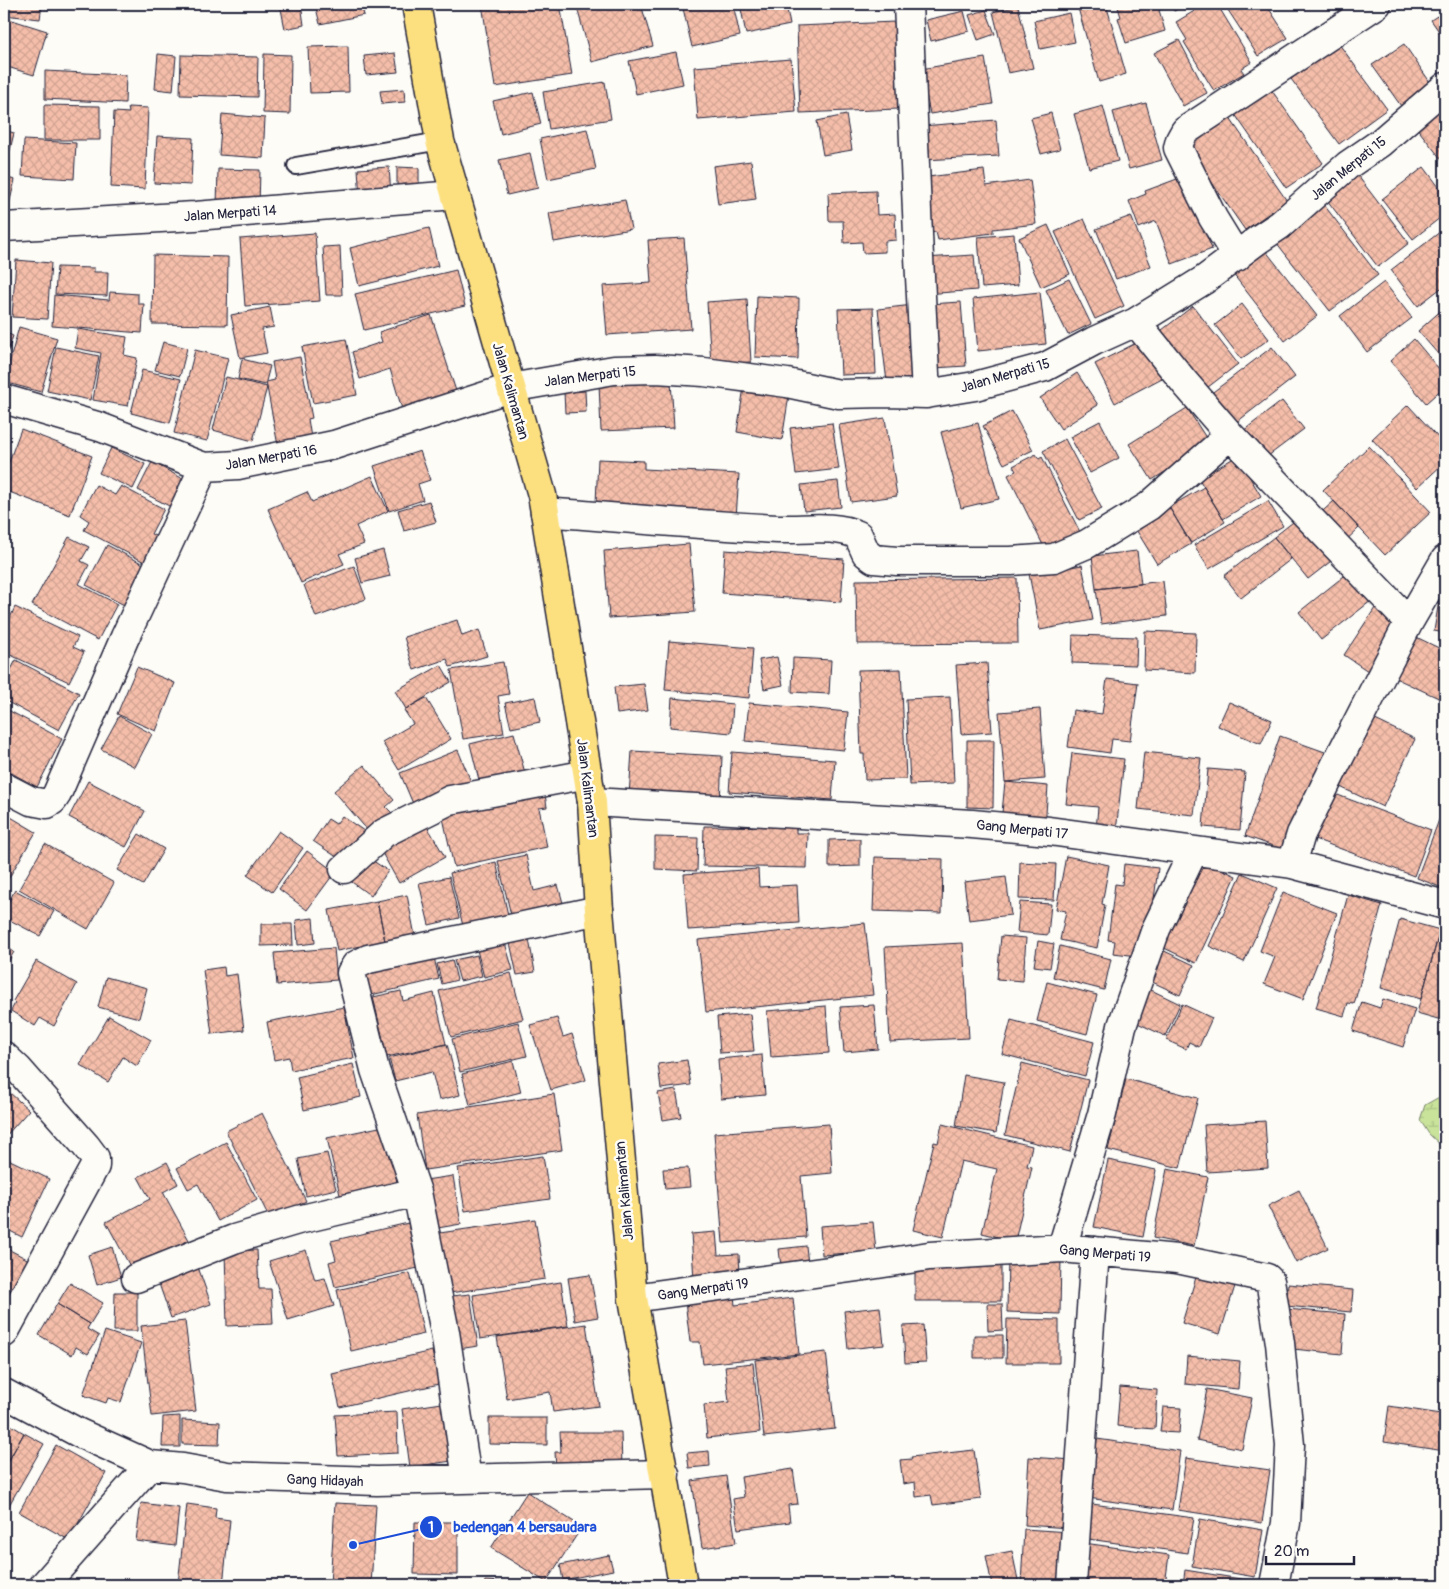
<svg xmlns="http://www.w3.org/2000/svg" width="1449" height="1589" font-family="Pangolin,sans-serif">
<defs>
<pattern id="wetland-marsh" width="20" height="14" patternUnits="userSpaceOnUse" patternTransform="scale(1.25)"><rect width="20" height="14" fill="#c9e39a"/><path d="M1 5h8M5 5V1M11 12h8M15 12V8" fill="none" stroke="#acc286"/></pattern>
<pattern id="building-cross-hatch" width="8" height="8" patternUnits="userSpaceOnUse" patternTransform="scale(1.25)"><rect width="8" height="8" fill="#f5beaa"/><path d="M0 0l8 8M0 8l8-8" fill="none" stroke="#d2a393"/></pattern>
</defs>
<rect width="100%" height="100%" fill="#fdfcf7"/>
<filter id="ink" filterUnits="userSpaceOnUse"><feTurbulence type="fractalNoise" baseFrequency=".02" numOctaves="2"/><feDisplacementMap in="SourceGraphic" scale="10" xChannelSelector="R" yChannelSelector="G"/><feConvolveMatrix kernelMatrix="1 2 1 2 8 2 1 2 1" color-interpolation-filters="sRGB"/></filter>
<g filter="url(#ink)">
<!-- wetland -->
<path fill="url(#wetland-marsh)" stroke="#76826a" d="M1441,1096H1445V1149L1429,1134L1420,1120L1425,1105Z"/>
<!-- building -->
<path fill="url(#building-cross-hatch)" stroke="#22223b" d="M4,4H42L40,19L4,15Z
M280,4H301L304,25L285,29Z
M315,4H361L364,15L320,24Z
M482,4H560L572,75L495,87Z
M576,4H641L653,46L592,62Z
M682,4H733L740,36L692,47Z
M740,4H786L790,25L746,34Z
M1094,4H1106L1126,74L1099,82L1078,8Z
M1117,4H1160L1162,9L1159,10L1165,31L1126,43L1118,18L1121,17Z
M1170,4H1188L1174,11Z
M1206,4H1217L1252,62L1241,69L1244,73L1214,91L1184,42L1187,40L1176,22Z
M1224,4H1266L1288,38L1258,56Z
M1018,6L1033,68L1008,73L993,12Z
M986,10L995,34L978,40L969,15Z
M964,11L969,31L931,41L926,20Z
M1445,11V40L1431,20Z
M1069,13L1075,42L1040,49L1034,21Z
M9,19L47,31L34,75L4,66V35Z
M895,22L898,109L800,113L797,26Z
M1179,40L1207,93L1183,106L1154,53Z
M1339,44L1387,109L1339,144L1291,79Z
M1404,44L1432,85L1401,106L1372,65Z
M348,46L349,92L310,93L308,47Z
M676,52L683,84L636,94L629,61Z
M395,53L398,72L366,75L364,56Z
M158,54L176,56L173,91L155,89Z
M264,54L291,55L290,114L263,113Z
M181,55L258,57L257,97L180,95Z
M985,58L993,104L930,114L921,69Z
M791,59L796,112L698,120L694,67Z
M45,71L126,75L125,103L45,99Z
M605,82L611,119L549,129L543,92Z
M1270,88L1323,163L1286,188L1234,113Z
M404,89L405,102L382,104L380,91Z
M533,92L541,124L501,134L493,101Z
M1445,97V164L1413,123Z
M1146,103L1162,160L1129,169L1113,112Z
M44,105L100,106V140H44Z
M1103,106L1118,161L1089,168L1074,114Z
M128,107L148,108L145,189L111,187L114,112L129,113Z
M1051,113L1060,149L1041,154L1031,118Z
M222,114L265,118L263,158L219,155Z
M846,115L852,150L823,155L817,121Z
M1229,117L1287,201L1245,230L1187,147Z
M996,120L999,156L924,160L922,126Z
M587,129L596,169L548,179L540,139Z
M4,130L14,133L4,176Z
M157,136L193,138L191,185L154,183Z
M24,140L76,143L74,179L22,176Z
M530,153L538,188L507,195L499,160Z
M751,161L756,199L718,204L713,166Z
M389,167L391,195L360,198L358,169Z
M397,167L419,168V192L397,191Z
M1424,167L1445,195V214L1413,239L1382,199Z
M218,169L260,170L259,206L217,205Z
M984,170L986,186L1030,180L1036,224L993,229V233L938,240L936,232L923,234L918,196L930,194L928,177Z
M1185,176L1193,203L1212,249L1172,264L1156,221L1139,228L1129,201L1146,194L1145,191Z
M1358,176L1409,243L1378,267L1327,200Z
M4,177L15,180L7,213L4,212Z
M876,191L877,215L895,214L896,240L885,241V252L863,253L862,242L844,243L843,221H829L828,193Z
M625,200L631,229L554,242L549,213Z
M1324,205L1378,275L1330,311L1276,242Z
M1131,216L1151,266L1116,279L1096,229Z
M1084,219L1124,306L1095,319L1055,232Z
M1048,225L1070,274L1041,287L1019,238Z
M429,228L438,266L359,286L350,248Z
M1445,228V285L1418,306L1391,270Z
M315,233L320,301L245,306L240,239Z
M1014,234L1018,285L982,288L978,237Z
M684,238L691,329L607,335L603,286L651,283L648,240Z
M340,246L342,295H326L323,247Z
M1265,250L1317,316L1285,341L1233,274Z
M153,255L228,257L227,325L152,324Z
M974,255L977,290L926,294L924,258Z
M16,260L51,263L47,319L12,317Z
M57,267L94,268V272H108L107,296L55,294Z
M456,270L465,306L364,330L355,294Z
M1069,279L1091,324L1068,335L1046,290Z
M1384,282L1412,318L1367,352L1340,316Z
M110,292L138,294V304H144L142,333L52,326L54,295L109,300Z
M1040,292L1046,344L978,351L973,299Z
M757,296L799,298L798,359L755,357Z
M747,299L751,362L711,364L707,302Z
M961,302L966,366L934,368L929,304Z
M1242,304L1269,339L1241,359L1215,325Z
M913,305L921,379L887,382L878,309Z
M1193,306L1238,364L1199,394L1153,337Z
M270,307L274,327L262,329L267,353L240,358L231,315Z
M1445,307V362L1418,331Z
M873,308L876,374L841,375L838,309Z
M431,315L456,391L402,409L390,369L360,379L352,352L382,342L379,332Z
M19,327L57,338L41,392L4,382Z
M78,329L127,337L124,355L137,358L128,406L93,400L101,353L75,348Z
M4,332L13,336L4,363Z
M346,339L357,395L313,403L302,347Z
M1414,339L1445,376V386L1426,403L1390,361Z
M1142,340L1162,378L1115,403L1095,364Z
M163,342L187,348L180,376L155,370Z
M56,347L99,356L90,400L47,391Z
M1272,347L1295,377L1233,425L1209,395Z
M195,350L228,358L207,441L174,433Z
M300,357L312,418L308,419L312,444L279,451L266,382L275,380L272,362Z
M242,359L270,366L265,385L238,379Z
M142,370L181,379L170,423L131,413Z
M1077,373L1098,405L1061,429L1040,398Z
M226,377L267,387L253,441L213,430Z
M671,381L674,428L601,431L599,383Z
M744,387L789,395L782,440L737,432Z
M585,391L586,412L565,413L564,392Z
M1282,401L1304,429L1264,459L1243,431Z
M1408,405L1445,445V462L1417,488L1372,439Z
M1187,408L1210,444L1152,480L1129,444Z
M1012,411L1033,450L1004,464L983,426Z
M885,418L897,496L851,502L839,425Z
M1100,421L1119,458L1090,473L1070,437Z
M832,423L839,469L796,474L790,428Z
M978,423L999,499L961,508L941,432Z
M21,429L92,456L70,515L4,490V475Z
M1065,439L1102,509L1079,520L1043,451Z
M1369,446L1431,512L1385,555L1323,490Z
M111,448L145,464L133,489L99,473Z
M420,451L430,480L418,484L423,500L389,511L374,466Z
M1036,454L1039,459L1042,457L1081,534L1046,551L1008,475L1016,471L1013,466Z
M1237,456L1261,496L1223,519L1199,479Z
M598,459L644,461V469L739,474L736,518L596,503Z
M152,462L187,481L173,508L138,490Z
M372,476L388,511L356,526L364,544L339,554L344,564L301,583L268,509L307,492L312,502Z
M838,481L841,507L804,511L801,485Z
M96,485L115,495L121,486L164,509L151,534L164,540L150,565L84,530L89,521L80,515Z
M1204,487L1225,522L1191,543L1169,507Z
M429,501L436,522L404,531L398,510Z
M1268,501L1283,526L1209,569L1194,545Z
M1334,501L1359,528L1340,546L1314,519Z
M1169,507L1191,544L1157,564L1135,528Z
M1302,515L1335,558L1308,579L1274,537Z
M69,537L89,547L81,561L89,565L79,584L117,604L98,640L32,605Z
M1274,537L1291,559L1241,598L1224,576Z
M689,544L695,612L609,618L604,551Z
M107,545L149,567L128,607L86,585Z
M383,550L390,576L362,583L355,558Z
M725,550L844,559L841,602L722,593Z
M1137,551L1141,584L1096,589L1092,556Z
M1445,564V633L1434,631Z
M1082,565L1093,620L1040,630L1029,574Z
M354,566L366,599L316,617L304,585Z
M1354,568L1376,597L1321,640L1299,612Z
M1017,578L1018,643L857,644L856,580Z
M1163,581L1167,616L1101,624L1096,589Z
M15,607L78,637L73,647L84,652L69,682L4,652V631Z
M1375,608L1402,626L1371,673L1344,655Z
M457,620L462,636L479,630L487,656L450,667L447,659L414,670L404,637Z
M1145,631L1196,633L1195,673L1144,670Z
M1073,635L1137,637L1136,665L1072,663Z
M1412,635L1445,651V701L1393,677Z
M669,641L753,648L749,698L665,690Z
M777,657L783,685L764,689L759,660Z
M793,658L831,660L829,694L792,692Z
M16,660L79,693L59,730L4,700V683Z
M503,662L509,694L498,696L504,733L463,739L451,670Z
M987,663L992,732L961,734L956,665Z
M441,665L451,682L406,709L395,691Z
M137,667L175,683L156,731L117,714Z
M901,669L906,779L865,780L864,754H861L858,670Z
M1107,679L1138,683L1130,741L1112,739L1110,753L1068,747L1073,710L1102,714Z
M644,684L648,710L617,714L614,687Z
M535,697L540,722L511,728L505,703Z
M950,697L954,783L910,785L906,699Z
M426,698L451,739L399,770L382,742L413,724L404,710Z
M672,698L733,704L731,733L670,727Z
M1229,702L1272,720L1261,744L1218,726Z
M749,703L848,712L844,750L745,741Z
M4,708L62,739L37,787L4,769Z
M1040,709L1045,779L1005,782L999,712Z
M119,716L152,734L135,767L101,749Z
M1369,717L1415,739L1383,807L1338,786Z
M514,733L525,773L480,784L470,744Z
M1280,736L1325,752L1290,852L1245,836Z
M967,740H994L993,808L967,807Z
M458,750L472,784L414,806L400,773Z
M632,751L722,756L720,803L629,796Z
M732,752L835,760L832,800L729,792Z
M1144,752L1201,758L1194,815L1138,809Z
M1072,753L1124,759L1116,832L1096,830L1098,807L1066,804Z
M364,765L394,800L386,807L392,813L369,832L334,791Z
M1208,769L1245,772L1240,830L1203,827Z
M88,781L145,811L126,847L69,817Z
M1005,782L1048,786L1045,827L1001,823Z
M544,788L547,807L539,808L547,847L454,867L441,809Z
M1327,791L1431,830L1414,876L1309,837Z
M1445,804V889L1417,878Z
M4,813L36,832L4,886Z
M342,816L364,831L344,862L313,841L328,819L336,824Z
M423,819L445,857L399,883L377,844Z
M704,826L796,827V833H808L807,868L703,866Z
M279,831L303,848L272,892L247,875Z
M139,834L164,849L143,885L117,870Z
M655,837L698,838L697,871L655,869Z
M860,839V866L829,867V840Z
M45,844L114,883L88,929L19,889Z
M307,851L335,872L307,910L279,889Z
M526,855L534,891L558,885L563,903L511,915L498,861Z
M366,856L388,871L371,896L349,880Z
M1066,856L1109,865L1102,904L1105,905L1097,948L1060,940L1066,911L1056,909Z
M875,857L943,859L942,913L873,911Z
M1202,860L1236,876L1196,963L1162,947Z
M496,862L508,915L463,926L450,873Z
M1020,862L1056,864L1054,900L1019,899Z
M1124,864L1158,868L1148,947L1138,956L1113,953L1115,941L1108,940L1115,884L1122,885Z
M758,869L759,887L797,885L799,923L688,930L684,874Z
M1242,873L1277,888L1244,962L1209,946Z
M449,877L459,918L429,925L419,883Z
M1006,877L1011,915L969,920L964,882Z
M15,890L54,911L40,936L4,917V910Z
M1283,892L1337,913L1303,999L1264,984L1275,957L1260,951Z
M407,895L415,936L385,941L377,901Z
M1348,895L1382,905L1354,1004L1348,1003L1344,1016L1316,1008Z
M377,901L385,941L337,951L329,910Z
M1020,902L1051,904L1048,935L1017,932Z
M313,918L315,943L298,945L296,920Z
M1400,919L1440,930L1421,999L1381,988Z
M865,923L873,995L706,1012L698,940Z
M1442,923L1445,924V1021L1417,1013Z
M261,924H292L293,945L261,946Z
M528,934L535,972L517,975L509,938Z
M1001,936L1026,938L1023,981L997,979Z
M1038,941L1054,944L1050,968L1034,966Z
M505,943L513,970L484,977L477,950Z
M963,943L969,1038L890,1042L885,947Z
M4,945L14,952L4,968Z
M1060,946L1111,959L1104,990L1053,977Z
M334,948L337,980L277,985L274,953Z
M1160,949L1194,965L1180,995L1146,979Z
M433,953L439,979L367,996L361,970Z
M477,955L482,976L460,981L454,960Z
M452,960L457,980L442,984L437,964Z
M36,961L77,984L54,1026L40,1018L35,1026L11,1011L15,1003L13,1001Z
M224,967L225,976L237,974L244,1030L212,1034L203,970Z
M511,973L523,1019L451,1037L439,991Z
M106,977L147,988L139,1018L98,1007Z
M1047,982L1097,995L1087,1034L1037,1021Z
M1145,987L1180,1004L1165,1036L1129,1019Z
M401,991L403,1001L434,993L446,1044L387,1057L373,997Z
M1383,999L1415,1009L1403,1047L1353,1031L1362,1002L1380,1008Z
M1182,1004L1212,1018L1199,1047L1189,1042L1186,1049L1166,1040Z
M874,1005L878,1049L844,1052L840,1007Z
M826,1006L829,1053L771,1057L767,1011Z
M344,1007L354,1058L291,1070L289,1057L274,1060L267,1022Z
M750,1014L754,1051L720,1053L717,1017Z
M109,1016L151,1040L137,1066L123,1057L108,1082L80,1065Z
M557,1018L563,1037L572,1034L586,1080L551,1090L530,1025Z
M1011,1020L1094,1042L1085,1076L1002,1054Z
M518,1022L527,1056L460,1072L452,1039Z
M447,1044L460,1095L439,1100L432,1072L395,1081L389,1058Z
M762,1055L765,1095L721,1099L718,1059Z
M687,1060L691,1085L661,1089L658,1064Z
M513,1061L521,1092L470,1105L462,1074Z
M1022,1063L1088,1080L1070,1152L1005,1135Z
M353,1064L361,1097L304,1110L297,1077Z
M4,1074L12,1080L4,1091Z
M964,1075L1004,1082L996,1133L956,1126Z
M1126,1079L1198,1098L1180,1168L1108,1150Z
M676,1090L681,1117L663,1120L658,1093Z
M10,1093L29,1110L5,1137L4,1099Z
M554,1094L562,1150L425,1170L417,1115Z
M262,1113L306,1201L270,1219L226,1131Z
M1265,1121L1268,1168L1207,1172L1204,1125Z
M829,1124L832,1173L801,1176L806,1237L723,1243L714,1133Z
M942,1124L1032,1146L1027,1166L1032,1167L1015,1241L982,1233L997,1169L961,1161L943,1237L913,1230L934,1142L938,1143Z
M384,1126L397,1182L340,1195L327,1138Z
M226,1142L257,1200L218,1221L198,1184L188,1189L177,1168Z
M327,1153L336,1189L306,1196L298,1159Z
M543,1156L550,1199L465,1211L458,1168Z
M4,1157L49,1179L22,1237L4,1228Z
M1108,1160L1156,1170L1143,1237L1094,1227Z
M167,1162L178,1184L163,1192L189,1240L132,1270L106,1222L150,1199L138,1177Z
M688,1168L690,1187L665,1189L663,1169Z
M1167,1169L1208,1177L1194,1246L1153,1238Z
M453,1176L461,1224L432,1229L425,1180Z
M1299,1190L1328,1248L1296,1263L1268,1206Z
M535,1219L545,1279L443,1294L433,1234Z
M873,1222L876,1251L822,1255L820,1226Z
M408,1223L418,1268L335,1287L329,1262L336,1260L331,1241Z
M716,1232L718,1255L739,1254L740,1276L694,1279L691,1234Z
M806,1246L808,1264L781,1267L779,1249Z
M4,1247L31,1261L4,1317Z
M112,1247L121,1277L97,1285L88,1255Z
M257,1250L259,1289H271L273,1324L227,1326L225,1251Z
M306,1250L315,1280L325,1278L334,1306L288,1320L269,1261Z
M1008,1255L1061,1256L1060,1314L1007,1312Z
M915,1259L1001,1260V1301H915Z
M198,1267L211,1304L171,1318L158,1281Z
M410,1273L424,1334L351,1351L337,1290Z
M1197,1274L1235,1286L1220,1334L1182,1323Z
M590,1275L598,1317L575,1321L568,1278Z
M561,1282L568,1326L480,1339L473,1295Z
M70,1283L103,1303L90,1324L57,1304Z
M1288,1284L1353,1290L1351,1312L1286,1306Z
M115,1292H137V1331H114Z
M470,1294L478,1346L452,1350L443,1297Z
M734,1296L735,1305L793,1298L799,1354L703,1364L700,1342H690L685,1301Z
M57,1304L90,1324L87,1329L99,1336L88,1354L76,1347L72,1355L39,1335Z
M987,1304H1002L1003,1330L988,1331Z
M880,1307L884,1345L848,1349L844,1311Z
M1286,1309L1345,1314L1342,1354L1283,1348Z
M1007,1319L1059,1320V1363H1006Z
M185,1321L196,1411L152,1416L141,1326Z
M586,1324L599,1406L553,1412L550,1392L507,1399L497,1337Z
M923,1325L926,1362L905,1363L903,1326Z
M105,1331L141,1343L121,1402L108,1398L106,1403L83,1395Z
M974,1335H1003V1358H974Z
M432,1351L439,1384L340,1407L332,1374Z
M826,1352L835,1429L764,1437L755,1360Z
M1187,1356L1240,1361L1238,1389L1185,1384Z
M753,1363L760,1432L707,1438L704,1405L729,1402L725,1366Z
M1120,1387L1157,1390L1155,1429L1117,1426Z
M1207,1389L1252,1398L1242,1449L1197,1440Z
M442,1403L452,1461L410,1467L402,1409Z
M1389,1406L1441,1414L1438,1429L1445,1430V1451L1384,1442Z
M1163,1407L1181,1408L1179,1433L1160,1432Z
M397,1412L398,1453L338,1456L335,1415Z
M180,1416V1447H162L163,1417Z
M489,1418H547V1445L489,1444Z
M182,1420L220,1422L219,1445L182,1444Z
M4,1421L24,1433L4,1469Z
M560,1432H621L622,1468H556L555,1452H561Z
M24,1433L44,1444L4,1514V1469Z
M1097,1439L1180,1451L1172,1510L1088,1498Z
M56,1445L106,1473L69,1540L19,1512Z
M974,1450L981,1499L933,1505L931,1495L916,1497L915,1482L903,1484L900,1460L912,1459L911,1457Z
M709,1451L710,1466L689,1468L687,1453Z
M1029,1457L1073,1460L1069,1528L1025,1525Z
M1186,1458L1270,1470L1262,1523L1178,1510Z
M793,1469L798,1504L788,1505L790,1522L738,1529L733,1499L744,1497L741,1477Z
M726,1476L736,1543L702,1548L692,1481Z
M527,1492L582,1527L546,1582L491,1548Z
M141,1503L179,1508L175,1546L136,1541Z
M335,1503L376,1505L371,1585H330Z
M1085,1503L1194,1518L1188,1553L1081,1538Z
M187,1504L216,1508L215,1518L230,1520L223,1585L178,1584Z
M1200,1519L1263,1530L1255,1577L1192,1566Z
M415,1522H458V1575L414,1574Z
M1024,1529L1069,1532L1065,1585H1021Z
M1084,1543L1169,1555L1165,1585H1078Z
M1012,1551L1019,1585H992L986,1556Z
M609,1555L613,1570L563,1580L560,1565Z
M1185,1570L1253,1581L1252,1585H1183Z
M485,1581L555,1585H484Z"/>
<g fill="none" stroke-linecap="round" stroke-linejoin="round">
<defs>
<path id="lane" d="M296,166L440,141"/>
<path id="street" d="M908,4L919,257L926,394
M4,227L195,216L455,195
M1237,257L1213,218L1178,148L1180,140L1185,131L1377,4
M1136,322L1185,383L1230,435L1409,622
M4,399L100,427L204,467L238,465L334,445L510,388L614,370L656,369L704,372L787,383L839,394L886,393L926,394L975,386L1045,367L1094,341L1136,322L1204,280L1259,239L1280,225L1348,165L1380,143L1445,87
M545,512C623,518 700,525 778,529C804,530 834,524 858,535L866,553L874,559L897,561H1011L1054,558L1087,544L1149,506L1230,435
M4,787L31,801L47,804L53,800L57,794L125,637L204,467
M592,802L972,824L1049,831L1292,864L1445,905
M1292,864L1301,834L1336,764L1409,622L1445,560
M344,869L384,833L450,800L588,774
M4,1056L18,1069L86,1146L95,1158V1166L4,1333
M1062,1248L1102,1114L1122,1026L1156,929L1193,852
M136,1278L234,1239L298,1220L417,1192
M633,1298L865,1266L929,1256L1062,1248L1177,1259L1267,1278L1270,1281L1271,1286L1280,1343L1290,1445L1286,1523L1274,1585
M4,1393L79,1433L150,1465L183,1468L227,1476L377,1481L665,1474
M467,1479L445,1332L417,1192L375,1070L351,973L356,965L368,959L599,910
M44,1585L150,1465
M1072,1585L1095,1251"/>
<path id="primary" d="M416,4L440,141L542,495L545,512L592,802L599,910L633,1298L683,1585"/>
</defs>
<!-- lane casing -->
<use href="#lane" stroke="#22223b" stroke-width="20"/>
<!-- street casing -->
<use href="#street" stroke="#22223b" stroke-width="31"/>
<!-- primary casing -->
<use href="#primary" stroke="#22223b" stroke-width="31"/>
<!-- lane -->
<use href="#lane" stroke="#fdfcf7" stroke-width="16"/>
<!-- street -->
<use href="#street" stroke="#fdfcf7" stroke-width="28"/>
<!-- primary -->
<use href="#primary" stroke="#fce080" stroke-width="28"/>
</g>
</g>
<g text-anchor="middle" stroke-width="5" stroke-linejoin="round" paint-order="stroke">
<!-- street labels -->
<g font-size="14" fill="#22223b" stroke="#fdfcf7">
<text transform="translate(1348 168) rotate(-39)" y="5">Jalan Merpati 15</text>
<text transform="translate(230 213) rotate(-4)" y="5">Jalan Merpati 14</text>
<text transform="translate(1005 375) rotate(-16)" y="5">Jalan Merpati 15</text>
<text transform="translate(590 376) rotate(-7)" y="5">Jalan Merpati 15</text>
<text transform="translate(511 391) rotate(74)" y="5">Jalan Kalimantan</text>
<text transform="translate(271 457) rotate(-10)" y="5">Jalan Merpati 16</text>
<text transform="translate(588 788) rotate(83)" y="5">Jalan Kalimantan</text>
<text transform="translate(1022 829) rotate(6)" y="5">Gang Merpati 17</text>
<text transform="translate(624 1191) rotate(-95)" y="5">Jalan Kalimantan</text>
<text transform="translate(1105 1253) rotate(5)" y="5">Gang Merpati 19</text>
<text transform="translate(703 1289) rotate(-8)" y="5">Gang Merpati 19</text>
<text transform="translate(325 1480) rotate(2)" y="5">Gang Hidayah</text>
</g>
</g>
<!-- callouts -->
<path fill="none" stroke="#1d4ed8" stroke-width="2" d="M353 1545L431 1527"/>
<g fill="#1d4ed8" stroke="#fdfcf7" stroke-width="2">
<circle cx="353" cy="1545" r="5"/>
<circle cx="431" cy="1527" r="12"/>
</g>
<g font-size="15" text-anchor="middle" font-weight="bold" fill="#fff">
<text x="431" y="1532">1</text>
</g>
<g font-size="15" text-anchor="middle" font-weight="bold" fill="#1d4ed8" stroke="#fdfcf7" stroke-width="5" stroke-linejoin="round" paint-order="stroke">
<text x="525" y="1532">bedengan 4 bersaudara</text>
</g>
<!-- margin -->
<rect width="1449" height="1589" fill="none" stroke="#fdfcf7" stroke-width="20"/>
<rect x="10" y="10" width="1429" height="1569" fill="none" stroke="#22223b" stroke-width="2" filter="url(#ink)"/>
<!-- scale -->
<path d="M1266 1556v8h88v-8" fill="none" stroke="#22223b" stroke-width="2.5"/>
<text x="1274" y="1556" font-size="15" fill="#22223b" stroke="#fdfcf7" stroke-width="4" paint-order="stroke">20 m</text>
</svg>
